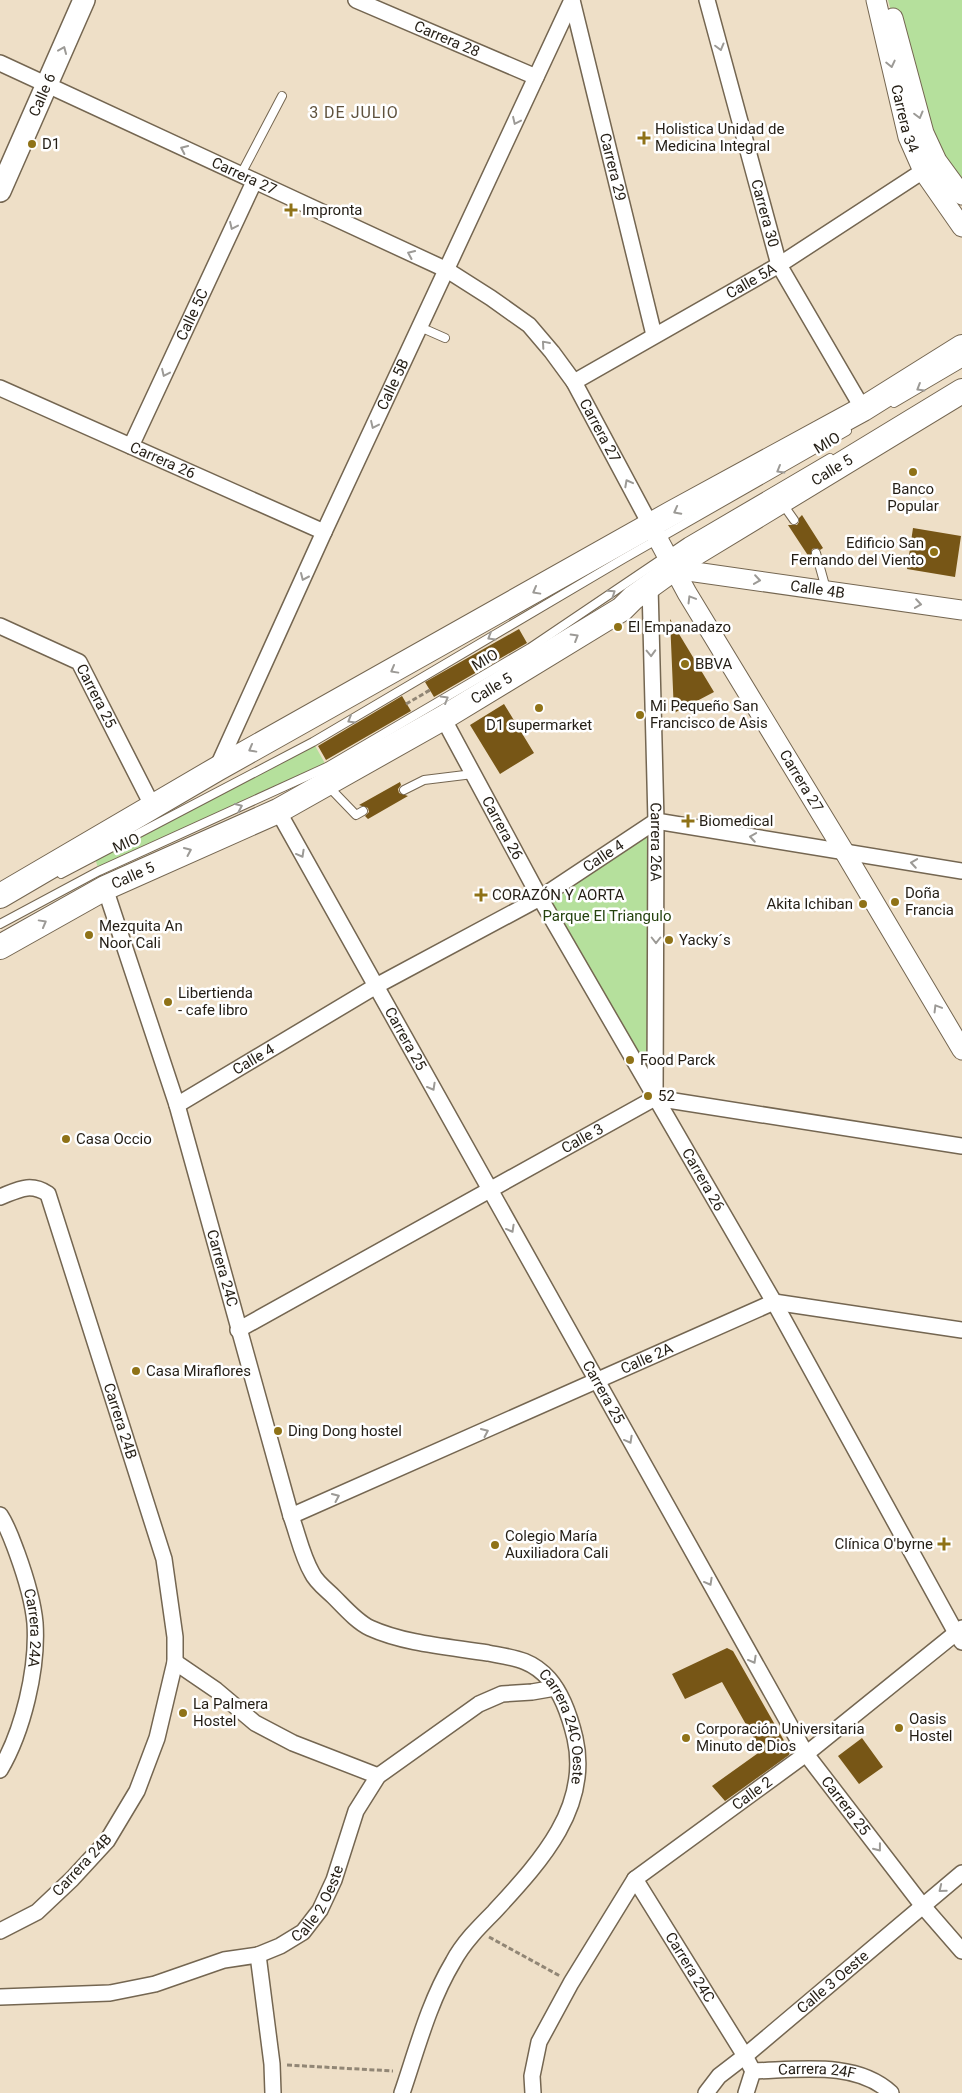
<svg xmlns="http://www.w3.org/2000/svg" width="962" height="2093" font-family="Roboto,sans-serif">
<rect width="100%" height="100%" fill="#eedfc7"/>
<!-- green -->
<path fill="#b5e09c" d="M888,0H962V195L924,133Z
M313,742L327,767L99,871L94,855Z
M656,821L655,1098L540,898Z"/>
<!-- building -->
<path fill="#775616" d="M802,515L823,548L820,550L817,548L812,549L811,556L809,557L788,525H797L799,522V518Z
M913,528L961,536L955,577L907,569Z
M670,619L714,692L674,713Z
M519,629L527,643L434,697L425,682Z
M402,696L411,711L326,760L318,746Z
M504,704L534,753L500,774L470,725Z
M400,782L401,785L398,789L399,793L408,796L368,819L365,816L369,812L368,808L359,805Z
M727,1648L733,1651L790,1751L789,1755L725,1801L712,1786L761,1751L722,1682L685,1699L672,1674Z
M862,1738L883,1767L859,1784L838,1756Z"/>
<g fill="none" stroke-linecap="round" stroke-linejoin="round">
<defs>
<path id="service" d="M240,176L282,96
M420,327L445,338
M894,403L962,363
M782,503L794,520
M816,553L826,589
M329,787L356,815L363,811
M404,790L424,780L473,774
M61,874L313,742L623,559L847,431
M0,924L99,871L327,767L530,648L687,542L830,458"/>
<g id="minor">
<path id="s1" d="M356,0L536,77"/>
<path id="s2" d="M572,0L654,335"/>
<path id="s3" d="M707,0L779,265L863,409"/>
<path id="s4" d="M0,63L447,270L491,298L529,325L552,352L574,382L651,526"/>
<path id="s5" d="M574,382L779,265L923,171"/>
<path id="s6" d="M0,388L324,532"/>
<path id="s7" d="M131,446L254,182"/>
<path id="s8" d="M650,586L656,821L655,1096"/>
<path id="s9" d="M0,626L79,662L153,807"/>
<path id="s10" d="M443,718L540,898L774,1302L956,1633L962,1642"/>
<path id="s11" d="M217,768L324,532L572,0"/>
<path id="s12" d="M278,811L806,1754L922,1905L962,1951"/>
<path id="s13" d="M105,888L177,1105L291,1516C298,1535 302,1556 312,1573C316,1582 327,1590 334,1597C344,1607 357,1622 370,1628C405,1644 451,1647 488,1653C514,1658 531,1659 549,1679C563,1695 570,1717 575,1738C591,1809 538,1864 494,1912C479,1927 463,1943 453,1962C429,2002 417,2049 402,2093"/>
<path id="s14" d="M177,1105L376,986L540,898L656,821L962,871"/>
<path id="s15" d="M0,1197C18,1190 30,1182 48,1194L164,1559L175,1637V1662L157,1738L137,1791L107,1841L72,1879L37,1912L0,1931"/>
<path id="s16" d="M238,1330L655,1098L962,1146"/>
<path id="s17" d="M0,1515C8,1527 12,1540 17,1553C25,1575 33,1601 35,1623C38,1669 23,1731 0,1770"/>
<path id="s18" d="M291,1516L774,1302L962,1330"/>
<path d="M175,1662L216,1690L255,1723L293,1743L378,1776"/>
<path id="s19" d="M635,1879L745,2056L753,2071"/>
<path d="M258,1955L272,2064L273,2093"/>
<path id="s20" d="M0,1997L110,1993L155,1984L224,1960L258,1955L280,1946L303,1932L320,1910L334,1880L356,1811L378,1776L479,1704L502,1694L532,1692L555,1688"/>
<path id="s21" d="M753,2071C797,2070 856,2060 891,2093"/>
<path id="s22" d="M533,2093L532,2076L539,2042L571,1983L635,1879L806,1754L962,1628"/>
<path id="s23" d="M706,2093L719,2076L745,2056L962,1873"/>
<path d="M746,2093L753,2071"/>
</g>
<g id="tertiary">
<path id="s24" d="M876,0L908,137L923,171L962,227"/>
<path d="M893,18L924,133L937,161L962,195"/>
<path id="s25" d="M651,526L687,593L845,853L962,1050"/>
<path id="s26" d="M674,569L962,610"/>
</g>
<g id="secondary">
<path id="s27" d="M0,191L84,0"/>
</g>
<g id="primary">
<path d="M0,896L217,769L672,513L863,409L962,347"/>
<path id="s28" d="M0,947L105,888L278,811L443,718L622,609L633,598L694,554L962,391"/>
</g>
</defs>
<!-- service casing -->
<use href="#service" stroke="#746651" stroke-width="10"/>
<!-- minor casing -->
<use href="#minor" stroke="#746651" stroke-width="18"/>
<!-- tertiary casing -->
<use href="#tertiary" stroke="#746651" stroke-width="21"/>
<!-- secondary casing -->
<use href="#secondary" stroke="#746651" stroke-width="24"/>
<!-- primary casing -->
<use href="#primary" stroke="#746651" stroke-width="26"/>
<!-- path -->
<path stroke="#918675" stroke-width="3" stroke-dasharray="5 2.5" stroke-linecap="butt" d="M406,704L430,690
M489,1937L560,1976
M287,2065L393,2071"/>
<!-- service -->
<use href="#service" stroke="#fff" stroke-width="8"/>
<!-- minor -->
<use href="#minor" stroke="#fff" stroke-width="15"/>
<!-- tertiary -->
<use href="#tertiary" stroke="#fff" stroke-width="19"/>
<!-- secondary -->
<use href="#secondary" stroke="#fff" stroke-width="21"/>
<!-- primary -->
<use href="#primary" stroke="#fff" stroke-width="24"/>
</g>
<!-- one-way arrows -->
<defs><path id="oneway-chevron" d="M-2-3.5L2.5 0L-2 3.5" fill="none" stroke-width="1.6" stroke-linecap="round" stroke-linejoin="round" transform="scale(1.25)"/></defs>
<g stroke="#9c9a96">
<use href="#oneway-chevron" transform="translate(720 47) rotate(75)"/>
<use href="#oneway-chevron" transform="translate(63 50) rotate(-67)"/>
<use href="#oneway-chevron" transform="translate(891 64) rotate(77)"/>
<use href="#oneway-chevron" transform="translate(919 115) rotate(75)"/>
<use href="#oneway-chevron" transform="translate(516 121) rotate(115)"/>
<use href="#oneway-chevron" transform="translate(184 149) rotate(-155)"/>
<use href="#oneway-chevron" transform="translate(233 226) rotate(115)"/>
<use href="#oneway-chevron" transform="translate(411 254) rotate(-156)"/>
<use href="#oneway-chevron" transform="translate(545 344) rotate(-131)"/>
<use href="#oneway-chevron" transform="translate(165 373) rotate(115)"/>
<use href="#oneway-chevron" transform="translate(920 388) rotate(149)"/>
<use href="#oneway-chevron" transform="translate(374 425) rotate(115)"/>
<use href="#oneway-chevron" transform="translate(780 470) rotate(150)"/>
<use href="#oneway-chevron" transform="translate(628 483) rotate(-118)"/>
<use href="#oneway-chevron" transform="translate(677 511) rotate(152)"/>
<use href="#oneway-chevron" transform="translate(304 577) rotate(114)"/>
<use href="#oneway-chevron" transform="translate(757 580) rotate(8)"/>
<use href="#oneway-chevron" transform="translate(536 591) rotate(151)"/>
<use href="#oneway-chevron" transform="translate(612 593) rotate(-34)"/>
<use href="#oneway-chevron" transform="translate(691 599) rotate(-121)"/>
<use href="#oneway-chevron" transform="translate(918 604) rotate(8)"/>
<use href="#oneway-chevron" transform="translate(491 637) rotate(149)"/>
<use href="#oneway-chevron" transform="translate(575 637) rotate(-31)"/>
<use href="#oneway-chevron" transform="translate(651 653) rotate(88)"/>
<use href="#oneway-chevron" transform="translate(394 670) rotate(151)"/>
<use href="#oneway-chevron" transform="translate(445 699) rotate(-31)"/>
<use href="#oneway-chevron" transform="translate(351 720) rotate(150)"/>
<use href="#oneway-chevron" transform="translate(252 749) rotate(151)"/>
<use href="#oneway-chevron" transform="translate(239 807) rotate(-24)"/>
<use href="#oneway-chevron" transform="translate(753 837) rotate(-171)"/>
<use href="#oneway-chevron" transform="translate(188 851) rotate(-24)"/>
<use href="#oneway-chevron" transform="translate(301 854) rotate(61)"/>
<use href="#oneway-chevron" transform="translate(914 863) rotate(-171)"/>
<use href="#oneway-chevron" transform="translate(43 923) rotate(-29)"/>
<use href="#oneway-chevron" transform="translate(656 940) rotate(90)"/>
<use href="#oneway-chevron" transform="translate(937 1008) rotate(-121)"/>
<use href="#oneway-chevron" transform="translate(432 1087) rotate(61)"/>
<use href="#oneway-chevron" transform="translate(511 1229) rotate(61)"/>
<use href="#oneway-chevron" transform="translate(485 1432) rotate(-24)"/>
<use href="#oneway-chevron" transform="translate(629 1440) rotate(61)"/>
<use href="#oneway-chevron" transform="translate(336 1497) rotate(-24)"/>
<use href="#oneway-chevron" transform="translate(709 1582) rotate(61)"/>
<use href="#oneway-chevron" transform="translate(753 1660) rotate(61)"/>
<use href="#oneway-chevron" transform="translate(878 1848) rotate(52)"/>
<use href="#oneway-chevron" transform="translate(942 1889) rotate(141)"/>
</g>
<!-- markers -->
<g fill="#8f7217" stroke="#fff" stroke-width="2">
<path d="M641.5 130.5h5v5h5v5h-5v5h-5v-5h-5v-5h5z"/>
<circle cx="32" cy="144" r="5"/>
<path d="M288.5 202.5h5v5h5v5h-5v5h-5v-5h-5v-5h5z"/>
<circle cx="913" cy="472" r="5"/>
<circle cx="934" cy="552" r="5"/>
<circle cx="618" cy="627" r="5"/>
<circle cx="685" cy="664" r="5"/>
<circle cx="539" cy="708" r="5"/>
<circle cx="640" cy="715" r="5"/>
<path d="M685.5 813.5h5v5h5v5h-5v5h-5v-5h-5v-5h5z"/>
<path d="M478.5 887.5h5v5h5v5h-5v5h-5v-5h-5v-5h5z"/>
<circle cx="895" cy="902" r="5"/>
<circle cx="863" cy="904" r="5"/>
<circle cx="89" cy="935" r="5"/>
<circle cx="669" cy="940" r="5"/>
<circle cx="168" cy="1002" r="5"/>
<circle cx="630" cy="1060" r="5"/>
<circle cx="648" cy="1096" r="5"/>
<circle cx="66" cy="1139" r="5"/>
<circle cx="136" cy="1371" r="5"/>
<circle cx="278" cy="1431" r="5"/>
<path d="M941.5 1536.5h5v5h5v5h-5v5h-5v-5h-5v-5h5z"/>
<circle cx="495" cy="1545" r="5"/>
<circle cx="183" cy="1713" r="5"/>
<circle cx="899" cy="1728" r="5"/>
<circle cx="686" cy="1738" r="5"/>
</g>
<g text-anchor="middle" stroke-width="5" stroke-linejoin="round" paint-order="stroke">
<!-- street labels -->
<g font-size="15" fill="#241e15" stroke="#fff">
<text dy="5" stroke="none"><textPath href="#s1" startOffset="99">Carrera 28</textPath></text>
<text dy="5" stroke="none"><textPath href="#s27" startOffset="105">Calle 6</textPath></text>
<text dy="5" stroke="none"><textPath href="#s24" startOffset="122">Carrera 34</textPath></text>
<text dy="5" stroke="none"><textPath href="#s2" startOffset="172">Carrera 29</textPath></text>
<text dy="5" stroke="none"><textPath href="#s4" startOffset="269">Carrera 27</textPath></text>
<text dy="5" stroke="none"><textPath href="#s3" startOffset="221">Carrera 30</textPath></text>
<text dy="5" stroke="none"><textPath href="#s5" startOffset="204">Calle 5A</textPath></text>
<text dy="5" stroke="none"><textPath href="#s7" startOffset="145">Calle 5C</textPath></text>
<text dy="5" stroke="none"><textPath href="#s11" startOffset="422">Calle 5B</textPath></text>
<text dy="5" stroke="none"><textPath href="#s4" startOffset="719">Carrera 27</textPath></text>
<text transform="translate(827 443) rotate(-31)" y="5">MIO</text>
<text dy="5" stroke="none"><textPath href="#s6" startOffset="178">Carrera 26</textPath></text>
<text dy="5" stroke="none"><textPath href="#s28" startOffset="961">Calle 5</textPath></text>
<text dy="5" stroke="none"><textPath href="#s26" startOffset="145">Calle 4B</textPath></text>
<text transform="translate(485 660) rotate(-31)" y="5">MIO</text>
<text dy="5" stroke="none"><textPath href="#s28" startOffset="556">Calle 5</textPath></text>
<text dy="5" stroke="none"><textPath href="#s9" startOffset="125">Carrera 25</textPath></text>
<text dy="5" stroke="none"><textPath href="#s25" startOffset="296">Carrera 27</textPath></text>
<text dy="5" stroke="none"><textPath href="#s10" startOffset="125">Carrera 26</textPath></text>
<text dy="5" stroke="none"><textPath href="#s8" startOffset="256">Carrera 26A</textPath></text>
<text transform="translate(126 843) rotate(-24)" y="5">MIO</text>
<text dy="5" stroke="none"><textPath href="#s14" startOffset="494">Calle 4</textPath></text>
<text dy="5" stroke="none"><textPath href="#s28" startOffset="151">Calle 5</textPath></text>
<text dy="5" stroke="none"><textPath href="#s12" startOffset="261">Carrera 25</textPath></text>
<text dy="5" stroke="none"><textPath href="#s14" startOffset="89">Calle 4</textPath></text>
<text dy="5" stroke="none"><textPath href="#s16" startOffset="394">Calle 3</textPath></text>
<text dy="5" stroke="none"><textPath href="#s10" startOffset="530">Carrera 26</textPath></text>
<text dy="5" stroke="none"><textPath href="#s13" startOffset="398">Carrera 24C</textPath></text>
<text dy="5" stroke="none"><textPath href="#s18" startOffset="389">Calle 2A</textPath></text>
<text dy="5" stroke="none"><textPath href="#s12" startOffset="666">Carrera 25</textPath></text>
<text dy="5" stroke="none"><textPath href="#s15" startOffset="289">Carrera 24B</textPath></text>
<text dy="5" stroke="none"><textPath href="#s17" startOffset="119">Carrera 24A</textPath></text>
<text dy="5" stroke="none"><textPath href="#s13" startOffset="1036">Carrera 24C Oeste</textPath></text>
<text dy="5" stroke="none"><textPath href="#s22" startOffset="386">Calle 2</textPath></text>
<text dy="5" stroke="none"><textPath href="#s12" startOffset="1146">Carrera 25</textPath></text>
<text transform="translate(82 1865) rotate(-47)" y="5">Carrera 24B</text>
<text dy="5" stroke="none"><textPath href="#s20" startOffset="346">Calle 2 Oeste</textPath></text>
<text dy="5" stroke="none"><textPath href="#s19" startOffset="104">Carrera 24C</textPath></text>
<text dy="5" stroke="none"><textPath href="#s23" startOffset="169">Calle 3 Oeste</textPath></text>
<text dy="5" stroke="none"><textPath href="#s21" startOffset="64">Carrera 24F</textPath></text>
</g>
<!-- poi labels -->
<g font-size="15" fill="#241e15" stroke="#fff" text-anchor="start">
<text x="655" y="134">Holistica Unidad de<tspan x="655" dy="17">Medicina Integral</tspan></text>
<text x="42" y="149">D1</text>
<text x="302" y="215">Impronta</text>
<text x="913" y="494" text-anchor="middle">Banco<tspan x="913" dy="17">Popular</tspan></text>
<text x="924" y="548" text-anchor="end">Edificio San<tspan x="924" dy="17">Fernando del Viento</tspan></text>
<text x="628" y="632">El Empanadazo</text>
<text x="695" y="669">BBVA</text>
<text x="650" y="711">Mi Pequeño San<tspan x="650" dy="17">Francisco de Asis</tspan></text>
<text x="539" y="730" text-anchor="middle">D1 supermarket</text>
<text x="699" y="826">Biomedical</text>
<text x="905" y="898">Doña<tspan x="905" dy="17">Francia</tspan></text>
<text x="492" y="900">CORAZÓN Y AORTA</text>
<text x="853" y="909" text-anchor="end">Akita Ichiban</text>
<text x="99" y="931">Mezquita An<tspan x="99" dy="17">Noor Cali</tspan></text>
<text x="679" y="945">Yacky´s</text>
<text x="178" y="998">Libertienda<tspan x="178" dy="17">- cafe libro</tspan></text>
<text x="640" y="1065">Food Parck</text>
<text x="658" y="1101">52</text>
<text x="76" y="1144">Casa Occio</text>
<text x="146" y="1376">Casa Miraflores</text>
<text x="288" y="1436">Ding Dong hostel</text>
<text x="505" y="1541">Colegio María<tspan x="505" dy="17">Auxiliadora Cali</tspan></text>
<text x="933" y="1549" text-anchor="end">Clínica O'byrne</text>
<text x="193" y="1709">La Palmera<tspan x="193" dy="17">Hostel</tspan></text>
<text x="909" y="1724">Oasis<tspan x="909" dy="17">Hostel</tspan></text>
<text x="696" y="1734">Corporación Universitaria<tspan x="696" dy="17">Minuto de Dios</tspan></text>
</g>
<!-- park labels -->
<g font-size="15" fill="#25420e" stroke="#fff">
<text x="607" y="921">Parque El Triangulo</text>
</g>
<!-- neighbourhood labels -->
<g font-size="16" letter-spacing="1" fill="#5f523d" stroke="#fff">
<text x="354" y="118">3 DE JULIO</text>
</g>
</g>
</svg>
